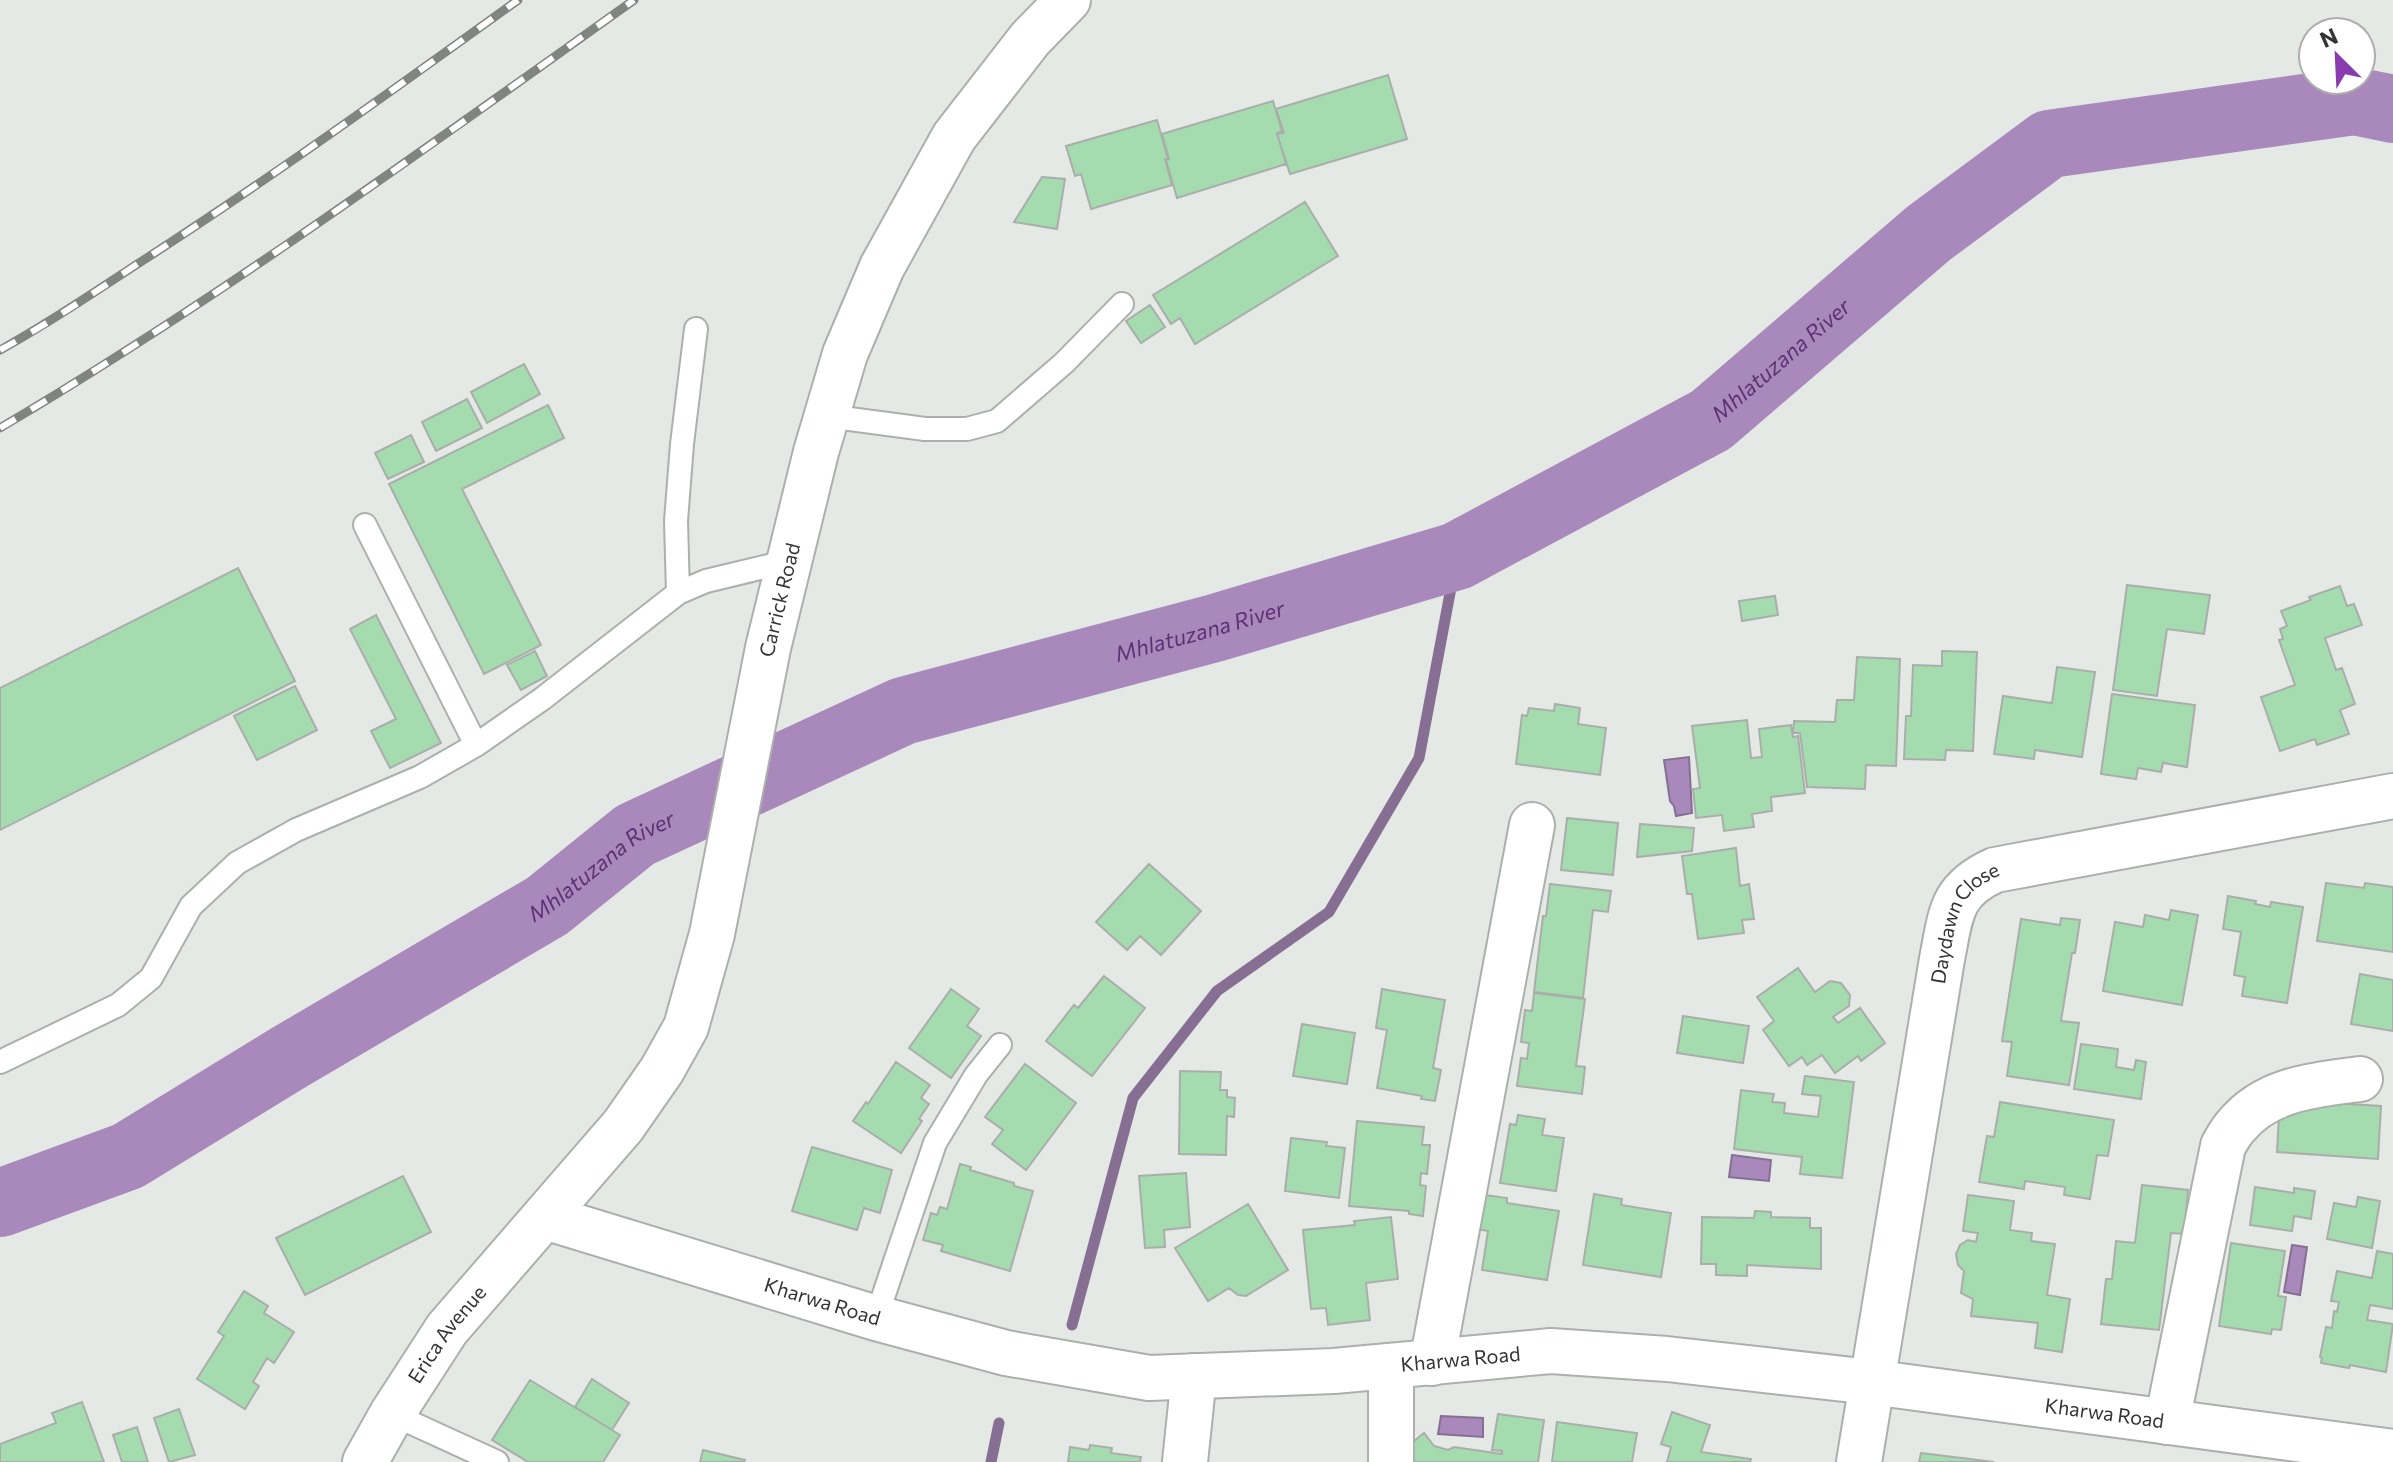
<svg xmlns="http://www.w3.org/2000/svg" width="2393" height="1462" font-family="Commissioner,sans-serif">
<rect width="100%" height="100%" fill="#e4e9e5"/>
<!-- water -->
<path fill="#a988bc" stroke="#866f93" stroke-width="2" d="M1689,757L1692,813L1676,816L1674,806L1670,801L1664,760Z
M1732,1155L1771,1160L1769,1181L1729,1177Z
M2292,1245L2307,1247L2300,1295L2284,1292Z
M1441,1416L1483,1418V1437L1438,1434Z"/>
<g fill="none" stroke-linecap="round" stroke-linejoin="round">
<!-- stream -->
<path stroke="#866f93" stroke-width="11" d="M1072,1325L1133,1098L1217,991L1329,912L1419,758L1457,556
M991,1462L999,1423"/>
<!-- river -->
<path stroke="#a988bc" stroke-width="68" id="s1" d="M0,1203L128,1156L288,1058L547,906L635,835L903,711L1215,628L1457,556L1711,420L1929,233L2049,144L2354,101L2393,109"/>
</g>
<!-- building -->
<path fill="#a5dcaf" stroke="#aaaeab" stroke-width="2" d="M1388,75L1407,139L1290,174L1277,134L1284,133L1276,109Z
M1273,101L1282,131L1277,133L1286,164L1177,198L1166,160L1169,159L1162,134Z
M1157,120L1168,159H1165L1172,185L1091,209L1081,174L1075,176L1066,146Z
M1042,177L1065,179L1057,229L1014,222Z
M1305,202L1338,256L1195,344L1180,318L1171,324L1153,295Z
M1150,305L1165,327L1141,343L1126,321Z
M524,364L540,394L487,423L471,392Z
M467,399L482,428L436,451L422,422Z
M548,405L564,438L462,489L541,645L484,674L389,484Z
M411,435L424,462L388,479L375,453Z
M238,568L295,681L0,830V688Z
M2127,585L2210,595L2204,634L2167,629L2157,696L2113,690Z
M2340,586L2347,606L2354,604L2362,625L2325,638L2336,670L2342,668L2355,704L2340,710L2349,734L2317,745L2315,739L2280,751L2261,697L2295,685L2279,640L2283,639L2280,629L2287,626L2281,611L2311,600L2309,597Z
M1775,596L1778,615L1742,621L1739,601Z
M376,615L441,743L390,768L371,731L396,719L350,629Z
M535,651L547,676L521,690L507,665Z
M1942,651L1977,652L1973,751L1946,750L1945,760L1904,759L1906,716H1911L1913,665L1942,666Z
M1857,657L1900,659L1896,766L1866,765L1865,789L1807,787L1800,733H1793L1794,721L1835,722L1837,700H1854Z
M2057,667L2095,672L2082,757L2035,750L2034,759L1994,754L2003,696L2052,703Z
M295,686L317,730L257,760L234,716Z
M2112,694L2195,705L2187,767L2163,763L2161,772L2138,768L2136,779L2101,774Z
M1555,704L1580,708L1578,724L1606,728L1600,775L1516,764L1522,715L1527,716L1529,708L1554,711Z
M1747,720L1751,758L1762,757L1759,729L1791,725L1793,737L1798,736L1805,793L1771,797L1772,811L1752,814L1754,827L1724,831L1722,815L1696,818L1693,789L1700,788L1692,726Z
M1567,818L1618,823L1613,875L1561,870Z
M1640,824L1694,828L1692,851L1637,857Z
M1736,848L1740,886L1749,884L1754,919L1742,920L1744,933L1698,939L1692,894H1687L1682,856Z
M1149,864L1201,911L1161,955L1140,936L1127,950L1096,922Z
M2326,883L2364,888L2365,883L2393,887V952L2317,941Z
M1550,884L1611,891L1608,912L1593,910L1583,998L1534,992L1543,916H1546Z
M2228,896L2256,901L2255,904L2270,907L2271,902L2303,907L2287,1003L2242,996L2245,977L2234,975L2241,932L2223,929Z
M2171,910L2198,915L2182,1005L2103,991L2115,922L2143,927L2145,915L2169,920Z
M2061,918L2080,920L2075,953H2072L2061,1021L2079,1023L2069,1085L2007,1076L2012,1042L2002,1041L2021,919L2060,925Z
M1798,968L1815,992L1830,981L1841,983L1850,995L1849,1006L1833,1017L1838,1023L1860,1008L1885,1043L1861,1061L1858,1056L1835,1073L1822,1055L1807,1065L1802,1057L1789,1066L1763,1030L1774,1021L1757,997Z
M2360,974L2393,980V1031L2351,1024Z
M1104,976L1145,1008L1092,1076L1046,1041L1074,1005L1078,1008Z
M951,989L979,1009L967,1026L981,1036L951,1078L909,1048Z
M1382,989L1445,1000L1433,1068L1441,1070L1435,1101L1421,1099L1422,1096L1377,1088L1387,1030L1376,1028Z
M1534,993L1585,999L1576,1066L1585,1067L1582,1094L1517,1086L1521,1058L1527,1059L1529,1043L1521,1042L1525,1010L1532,1011Z
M1683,1016L1749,1026L1743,1063L1677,1053Z
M1302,1024L1355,1033L1347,1084L1293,1076Z
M2081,1044L2118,1049L2116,1067L2134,1070L2136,1060L2146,1062L2141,1099L2074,1089Z
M896,1062L930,1085L921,1098L929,1104L919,1119L922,1121L901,1153L853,1121L866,1102L868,1104Z
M1025,1064L1076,1103L1026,1170L992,1144L1003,1130L985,1117Z
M1180,1071L1221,1072L1220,1090H1227V1097L1235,1098L1234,1117L1227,1116L1226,1155L1179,1154Z
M1805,1076L1854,1082L1842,1178L1800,1174L1802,1157L1734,1149L1741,1090L1774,1094L1772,1102L1785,1103L1784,1113L1818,1117L1821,1096L1802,1094Z
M2280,1100L2381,1106L2378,1159L2277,1152Z
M2000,1102L2114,1120L2108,1156L2097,1155L2090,1199L2064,1195L2065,1187L2025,1181L2024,1189L1979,1182L1987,1136L1994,1137Z
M1518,1115L1545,1119L1542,1135L1564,1138L1556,1191L1500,1183L1510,1124L1516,1125Z
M1357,1121L1424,1127L1422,1145H1430L1427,1174L1421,1173L1420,1185L1426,1186L1423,1216L1409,1214V1211L1349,1206Z
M1291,1138L1327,1142L1326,1146L1345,1148L1339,1198L1285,1191Z
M812,1147L892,1170L880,1213L864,1208L857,1230L792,1211Z
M960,1164L971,1167L970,1170L1014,1183V1186L1033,1191L1010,1271L941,1251L943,1245L923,1240L931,1213L937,1215L940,1207L947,1209Z
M1186,1173L1190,1227L1164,1230L1165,1247L1145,1248L1139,1176Z
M403,1176L431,1232L305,1295L276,1238Z
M2142,1185L2188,1190L2184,1234L2171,1233L2159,1330L2101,1324L2106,1279H2112L2116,1241L2135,1243Z
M2255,1187L2294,1193V1188L2315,1191L2311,1219L2294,1216L2292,1231L2250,1225Z
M1478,1194L1507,1198V1203L1559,1211L1547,1280L1482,1270L1488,1231L1472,1228Z
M1594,1194L1622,1199L1621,1205L1671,1213L1661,1277L1583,1265Z
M1968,1195L2014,1201L2010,1230L2032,1233L2031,1241L2055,1244L2047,1295L2070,1299L2062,1352L2035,1348L2038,1323L1971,1316L1973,1299L1961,1293L1964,1271L1958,1265L1956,1254L1960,1245L1968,1240L1976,1242L1978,1233L1963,1231Z
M2358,1197L2380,1201L2372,1248L2327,1239L2334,1203L2356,1207Z
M1248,1204L1288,1270L1246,1296L1238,1295L1229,1288L1208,1301L1175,1248Z
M1755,1211L1771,1212V1217L1810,1218V1228H1821V1269L1747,1265V1276L1716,1275V1264H1701L1702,1217L1754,1218Z
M1391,1217L1398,1279L1366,1283L1370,1320L1328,1325L1326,1308L1311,1309L1303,1230L1355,1225L1354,1221Z
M2231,1243L2285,1251L2278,1296L2286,1297L2281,1330L2272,1329L2271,1334L2219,1326Z
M2377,1251L2393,1254V1309L2370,1305L2367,1320L2393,1324L2386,1372L2350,1365L2349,1368L2321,1363L2322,1358L2320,1357L2326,1327L2332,1328L2334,1311L2337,1312L2339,1302L2331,1301L2337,1271L2372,1278Z
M244,1291L268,1306L264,1313L294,1332L274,1363L267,1358L253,1382L259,1386L245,1409L197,1379L224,1336L218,1332Z
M592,1379L629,1403L612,1430L575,1407Z
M530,1380L620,1435L603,1462H528L492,1440Z
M82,1402L104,1462H0V1444L56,1423L52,1413Z
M179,1409L195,1455L169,1462L154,1418Z
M1672,1412L1710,1425L1701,1452L1751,1459L1750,1462H1667L1671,1447L1661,1444Z
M1498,1414L1544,1420L1538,1462H1410L1413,1442L1424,1433L1434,1446L1448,1450L1454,1447L1502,1454V1451L1492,1450Z
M1557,1422L1637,1433L1632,1462H1552Z
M137,1427L148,1462H122L113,1435Z
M1090,1445L1112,1448L1111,1453L1141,1457L1140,1462H1068L1070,1447L1089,1450Z
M703,1450L745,1460L744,1462H700Z
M1921,1453L1994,1462H1919Z"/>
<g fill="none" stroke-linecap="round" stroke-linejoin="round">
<defs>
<path id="lane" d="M827,416L925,429H967L997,421L1064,363L1122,304
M365,525L476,745
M678,593L676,521L682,444L696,329
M0,1062L118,1005L151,978L191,906L237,863L296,830L420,777L476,745L542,699L678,593L706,581L789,561
M876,1318L935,1143L976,1075L1000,1045
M392,1414L497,1462"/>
<g id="street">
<path id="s2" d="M545,1217L876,1318L1006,1353L1149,1378L1334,1371L1551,1351L1667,1359L1871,1382L2393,1452"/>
<path d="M1432,1363L1532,825"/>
<path d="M2167,1422L2223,1146C2227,1139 2231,1131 2237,1125C2268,1088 2316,1085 2360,1079"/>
<path d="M1185,1462L1194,1376"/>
<path d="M1391,1462V1366"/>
<path id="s3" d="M1859,1462L1942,959C1951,914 1950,890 1995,870L2393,796"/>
</g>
<g id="secondary">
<path id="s4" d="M365,1462L392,1414L447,1329L623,1126L662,1070L686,1027L712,934L768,648L816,452L845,354L882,267L954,137L1030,39L1068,0"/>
</g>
</defs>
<!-- lane casing -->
<use href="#lane" stroke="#acb0ac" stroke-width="26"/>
<!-- street casing -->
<use href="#street" stroke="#acb0ac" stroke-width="48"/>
<!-- secondary casing -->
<use href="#secondary" stroke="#acb0ac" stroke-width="48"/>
<!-- lane -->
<use href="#lane" stroke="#fff" stroke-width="22"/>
<!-- street -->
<use href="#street" stroke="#fff" stroke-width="44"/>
<!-- secondary -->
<use href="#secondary" stroke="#fff" stroke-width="44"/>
<defs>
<path id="rail" d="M0,350C48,324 93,293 139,263C268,180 393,90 518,0
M0,428C220,298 426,148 634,0"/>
</defs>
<!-- rail casing -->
<use href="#rail" stroke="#818582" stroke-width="9"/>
<!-- rail -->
<use href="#rail" stroke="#fff" stroke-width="6" stroke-dasharray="18" stroke-linecap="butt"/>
</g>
<g text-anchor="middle" stroke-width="6" stroke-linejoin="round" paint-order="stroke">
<!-- street labels -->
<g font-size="20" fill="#333533" stroke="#fff">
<text dy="7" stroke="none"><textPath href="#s4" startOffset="980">Carrick Road</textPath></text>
<text dy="7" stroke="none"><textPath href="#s3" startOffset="554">Daydawn Close</textPath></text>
<text dy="7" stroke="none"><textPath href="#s2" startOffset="290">Kharwa Road</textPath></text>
<text dy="7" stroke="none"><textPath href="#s4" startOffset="152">Erica Avenue</textPath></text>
<text dy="7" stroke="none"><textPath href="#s2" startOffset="938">Kharwa Road</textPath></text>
<text dy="7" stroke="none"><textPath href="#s2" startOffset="1586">Kharwa Road</textPath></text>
</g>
<!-- water labels -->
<g font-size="22" font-style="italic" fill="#5d3273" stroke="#fff">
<text dy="8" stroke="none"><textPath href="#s1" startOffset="1988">Mhlatuzana River</textPath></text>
<text dy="8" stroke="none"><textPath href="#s1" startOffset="1340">Mhlatuzana River</textPath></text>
<text dy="8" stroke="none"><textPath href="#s1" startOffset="692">Mhlatuzana River</textPath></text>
</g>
</g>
<!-- north arrow -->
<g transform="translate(2337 56) rotate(336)"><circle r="38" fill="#ffffff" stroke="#adaead" stroke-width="2"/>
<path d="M0-6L14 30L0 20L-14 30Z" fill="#893cad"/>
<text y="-12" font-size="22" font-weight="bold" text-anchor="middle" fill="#333533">N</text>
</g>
</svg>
